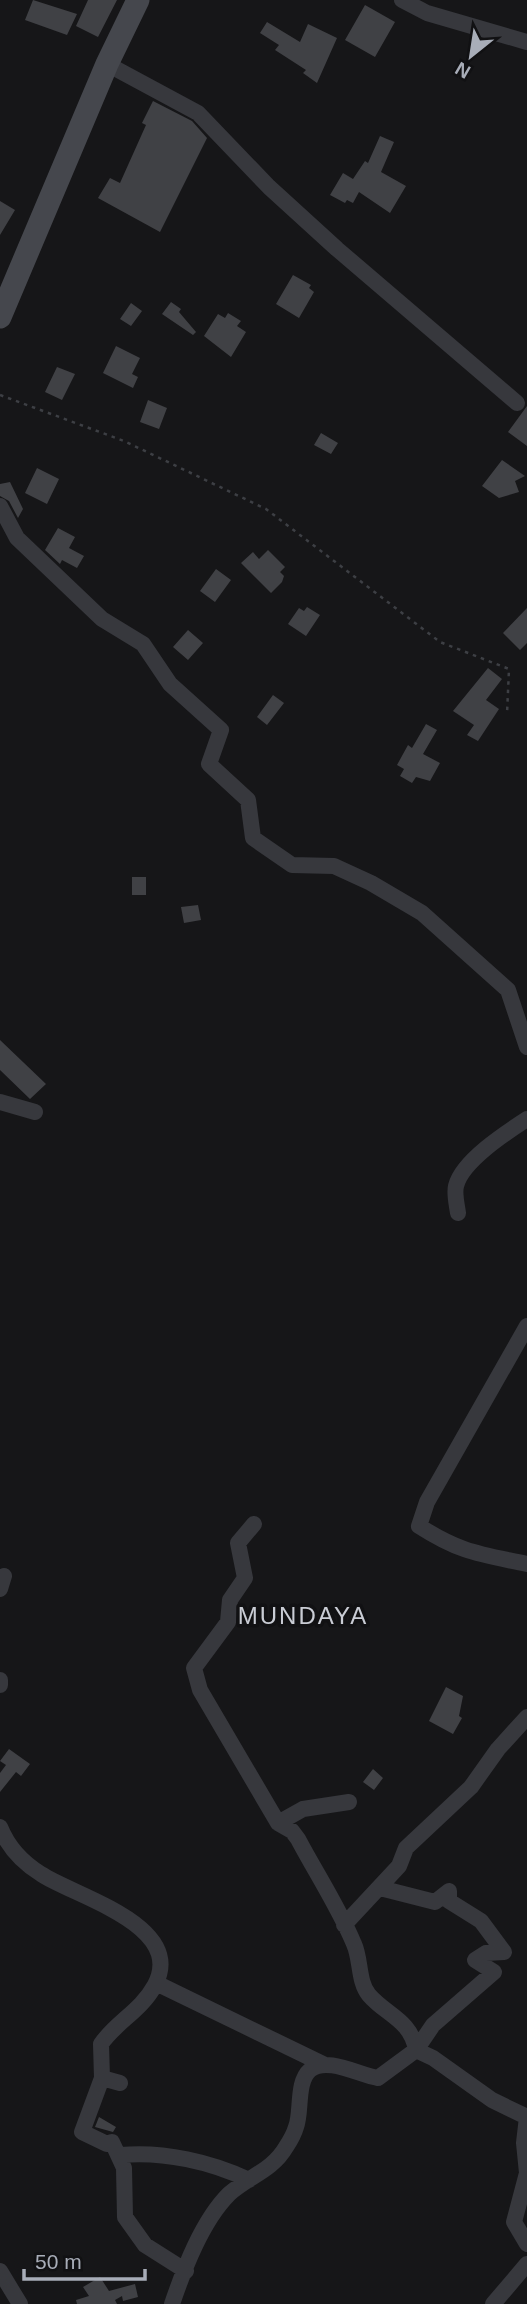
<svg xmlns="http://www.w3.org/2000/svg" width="527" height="2304" font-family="Helvetica,sans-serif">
<rect width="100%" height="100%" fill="#161618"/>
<!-- building -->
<path fill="#404145" d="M33,0L77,14L67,35L25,20Z
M88,0H117L98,37L76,26Z
M365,5L395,22L375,57L345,40Z
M267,22L300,42L308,24L337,38L317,83L303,73L306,70L275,50L279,45L260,33Z
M153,101L192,121L207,138L160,232L98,198L110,178L120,183L146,125L142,123Z
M380,136L394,142L381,172L406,186L390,213L359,192L353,203L347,200L345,203L330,195L343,173L353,179L365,161L368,163Z
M0,201L15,210L0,235Z
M293,275L311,285L309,288L314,292L299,318L276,304Z
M171,302L181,309L179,312L196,332L193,335L162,314Z
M131,303L142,311L131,326L120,319Z
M228,313L241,321L237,326L246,332L231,357L204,336L218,314L225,318Z
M116,346L140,358L132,374L138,377L133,388L103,373Z
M57,367L75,374L62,400L45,392Z
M148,400L167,408L159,429L140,422Z
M527,406V446L508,432Z
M321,433L338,443L331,454L314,445Z
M502,460L525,476L515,481L519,492L499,498L482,486Z
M37,468L59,479L47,504L25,493Z
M10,482L23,509L18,518L9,501L0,496V484Z
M58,528L75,537L69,548L84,556L77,568L62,560L60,564L45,550Z
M268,550L285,567L280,572L284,576L282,582L271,593L241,563L253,552L259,559Z
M216,569L231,580L215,602L200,591Z
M307,607L320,615L306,636L288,624L299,608L304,611Z
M527,608V643L520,650L503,633Z
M188,630L203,643L188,660L173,647Z
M488,668L502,679L486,700L499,709L478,741L467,735L474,725L453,711Z
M273,695L284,703L267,725L257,717Z
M426,724L437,730L423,754L440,763L430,781L416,777L412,783L400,776L404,769L397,765L408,745L412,748Z
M132,877H146V895H132Z
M198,905L201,920L184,923L181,907Z
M0,1040L46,1084L30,1099L0,1070Z
M446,1687L463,1696L459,1716L462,1718L453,1734L429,1721Z
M9,1749L30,1764L21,1776L16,1772L0,1792V1773L6,1765L0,1761Z
M373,1769L383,1778L374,1790L363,1782Z
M99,2117L116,2127L113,2132L95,2127Z
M100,2277L109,2291L135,2284L138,2297L123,2301L122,2296L115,2300L117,2304H77L76,2300L89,2296L83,2287Z"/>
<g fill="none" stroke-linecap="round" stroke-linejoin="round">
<!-- path -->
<path stroke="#3d3f44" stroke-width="2.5" stroke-dasharray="3.5 5" stroke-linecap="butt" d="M0,395L124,441L266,509L440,642L509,669L507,714"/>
<!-- minor -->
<path stroke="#37383d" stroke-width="16" d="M402,0L427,13L527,42
M107,64L198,113L269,187L337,249L517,403
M0,506L17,538L102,619L143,644L170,684L221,730L209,764L248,800L253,838L292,865L334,866L371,883L422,913L508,990L527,1047
M0,1102L35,1112
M458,1213C457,1205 454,1194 456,1186C462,1161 507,1132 527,1119
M527,1326L427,1502L419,1526C461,1553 480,1554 527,1564
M254,1524L238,1543L245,1578L230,1600L228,1622L194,1668L200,1690L278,1823L292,1831L298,1839C316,1873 339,1908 354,1944C361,1959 358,1982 369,1995C386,2015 411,2020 416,2050
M0,1589L4,1576
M0,1680V1685
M278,1823L303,1809L349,1802
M0,1827C8,1847 23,1863 41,1874C76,1897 186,1925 155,1985C141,2011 116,2022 101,2044L102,2078L120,2083
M380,1888L435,1902L449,1891V1901L481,1921L504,1952L486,1953L475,1960L494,1972L433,2025L416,2050
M344,1925L399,1866L406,1848L471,1787L498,1749L527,1717
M156,1983L325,2065
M102,2078L82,2132L107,2144L112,2142L124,2168L125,2217L145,2245L186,2271
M527,2117L524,2143L527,2173L514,2222L527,2244
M121,2155C163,2151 212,2162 249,2180
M0,2271L20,2304
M172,2304C184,2269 202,2221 229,2194C249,2176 272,2171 286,2147C290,2141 294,2134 296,2127C302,2112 296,2082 310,2070C327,2056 359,2075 378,2078L416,2050L433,2058L492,2100L527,2117
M493,2304L527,2264"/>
<!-- secondary -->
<path stroke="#45474d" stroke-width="23" d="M0,317L107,64L138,0"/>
</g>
<g text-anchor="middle" stroke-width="7" stroke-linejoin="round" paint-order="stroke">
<!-- quarter labels -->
<g font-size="24" letter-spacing="2" fill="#c9ccd4" stroke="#111113">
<text x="303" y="1624">MUNDAYA</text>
</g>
</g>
<!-- north arrow -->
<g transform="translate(471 56) rotate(210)" stroke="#111113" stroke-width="5" paint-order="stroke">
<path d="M0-5L12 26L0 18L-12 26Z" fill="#a8adb8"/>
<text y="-10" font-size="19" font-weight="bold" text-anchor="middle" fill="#a8adb8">N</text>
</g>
<!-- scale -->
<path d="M24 2269v10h121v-10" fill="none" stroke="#a8adb8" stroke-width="3.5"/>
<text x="35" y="2269" font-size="21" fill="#a8adb8" stroke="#111113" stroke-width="5" paint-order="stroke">50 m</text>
</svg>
